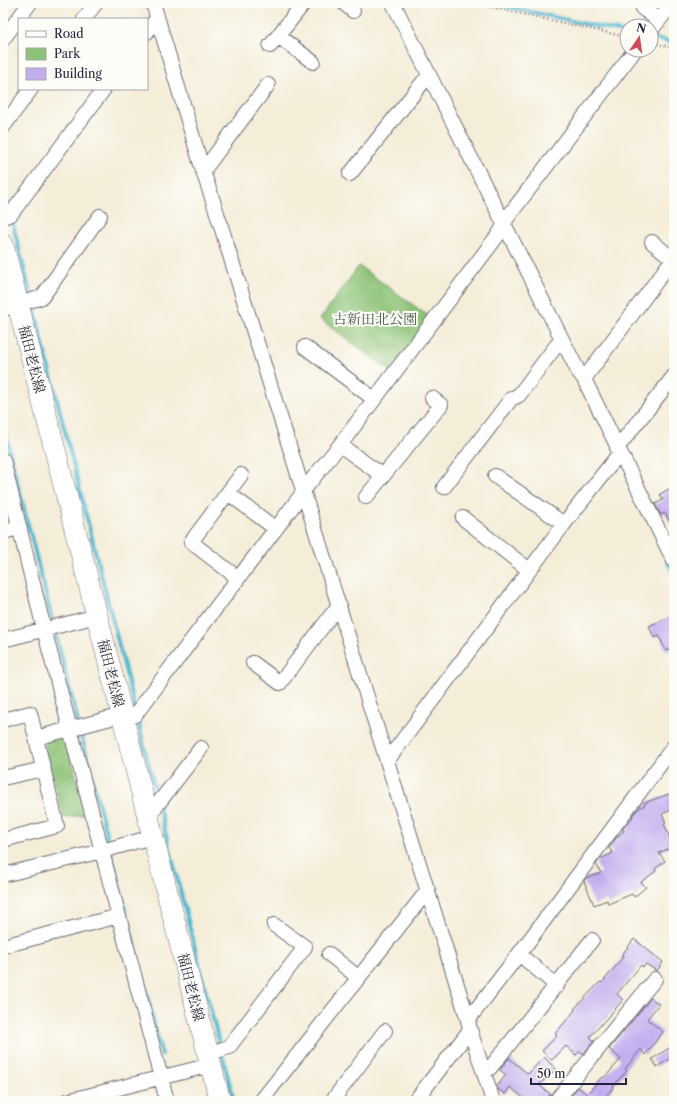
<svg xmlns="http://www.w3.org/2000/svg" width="677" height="1104" font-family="'Libre Caslon Text','Noto Serif JP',serif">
<rect width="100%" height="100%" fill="#fdfcf7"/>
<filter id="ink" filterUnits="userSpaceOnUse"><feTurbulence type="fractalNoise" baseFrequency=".025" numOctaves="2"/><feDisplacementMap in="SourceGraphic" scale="8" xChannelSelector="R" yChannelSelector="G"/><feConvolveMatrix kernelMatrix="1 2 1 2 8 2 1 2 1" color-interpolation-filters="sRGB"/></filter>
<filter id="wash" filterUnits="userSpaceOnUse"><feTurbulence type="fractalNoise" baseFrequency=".012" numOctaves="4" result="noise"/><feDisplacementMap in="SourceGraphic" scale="16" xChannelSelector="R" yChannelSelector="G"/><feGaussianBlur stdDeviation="0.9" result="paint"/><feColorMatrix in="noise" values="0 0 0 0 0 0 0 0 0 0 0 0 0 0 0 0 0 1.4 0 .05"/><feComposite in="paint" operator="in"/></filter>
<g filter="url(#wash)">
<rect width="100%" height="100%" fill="#f4edd8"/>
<!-- green -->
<path fill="#8cc376" stroke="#577258" d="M359,266L430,317L390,371L320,319Z
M65,736L86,814L64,818L44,748L49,739Z"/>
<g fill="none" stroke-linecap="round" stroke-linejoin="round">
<!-- stream -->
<path stroke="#53b9d2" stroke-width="4" d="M490,3L627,33
M653,38L674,43
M3,186L9,210
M11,217L135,709
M3,425L162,1055
M668,563L674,574
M137,717L157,798
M159,807L234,1101"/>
</g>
<g id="blocks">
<!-- building -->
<path fill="#c2adef" d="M674,486V530L665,513L661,515L655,504L663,500L660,494Z
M674,615V648L666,651L659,636L654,638L649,626Z
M669,794L674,809L662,814L666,823L664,824L674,846L659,853L665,861L655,869L656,871L641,882L646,887L634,897L632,894L608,904L607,900L594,905L584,881L586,878L601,873L596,864L600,859L613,853L609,848L616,838L624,831L622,829L633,817L632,816L639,808L645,805L644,803Z
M634,939L663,962L657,971L646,964L643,967L641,965L617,994L623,1000L590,1037L594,1041L583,1054L580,1051L576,1055L566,1046L552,1060L542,1051L557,1036L555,1034L575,1010L574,1009L600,982L602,983L623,957L621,956Z
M651,998L659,1004L647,1019L663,1032L645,1055L641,1049L625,1069L627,1071L613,1086L614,1087L602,1101H567L578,1087L587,1094L602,1077L604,1078L621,1059L609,1049Z
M674,1045V1056L657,1067L652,1059Z
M544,1057L556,1069L539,1085L550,1094L548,1101H527L510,1087L505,1094L498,1089L497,1086L506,1075L500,1070L509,1058L528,1074Z"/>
</g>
</g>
<g filter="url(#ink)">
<use href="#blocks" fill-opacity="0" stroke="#6c6972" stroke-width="1"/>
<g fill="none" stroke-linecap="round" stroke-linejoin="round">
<defs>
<path id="street" d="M153,3L203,171L215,207L387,761L468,1020L470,1030L493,1101
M344,3L353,11
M393,3L578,371L584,379L674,561
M643,9L659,20
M84,19L96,3
M651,30L673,3
M147,32L157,18
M278,36L313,62
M3,39L30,3
M270,46L304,3
M3,127L31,89
M203,171L268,85
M350,174L423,82L430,77
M3,217L11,214L104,89
M3,309L42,297L100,216
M305,347L374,399
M584,379L673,259L652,242
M340,445L383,476L441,405L432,398
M617,448L674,376
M3,460L44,629L167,1101
M495,476L564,524
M444,487L511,399L519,395L556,346L562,341
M228,493L276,529
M366,497L383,476
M463,518L529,570
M3,532L20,528
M238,578L191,542L241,475
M3,640L97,616
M253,663L280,683L339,605
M123,719L135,715L138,711L302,494L306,487L340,445L501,231L507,218L635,50
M3,720L30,713L57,826L3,840
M36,738L122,715
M387,761L564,524L615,459L620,454
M3,778L43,769
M147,818L201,748
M3,875L102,851L152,837
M3,946L119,916
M329,954L359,978
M519,954L557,986
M468,1020L519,954L674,746
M208,1054L229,1047L305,947L274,925
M484,1073L491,1067L592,940
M67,1101L211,1065
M261,1101L428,890
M332,1101L385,1031
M415,1101L470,1030
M556,1101L655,979"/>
<path id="secondary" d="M3,245L220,1101"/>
</defs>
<!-- street casing -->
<use href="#street" stroke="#6c6972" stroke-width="16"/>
<!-- secondary casing -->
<use href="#secondary" stroke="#6c6972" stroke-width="22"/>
<!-- path -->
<path stroke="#6c6972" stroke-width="2.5" stroke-dasharray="1 3" stroke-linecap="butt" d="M473,3L627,37
M653,43L674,48"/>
<!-- street -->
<use href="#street" stroke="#fff" stroke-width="14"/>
<!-- secondary -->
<use href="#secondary" stroke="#fff" stroke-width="21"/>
</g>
</g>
<g text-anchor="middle" stroke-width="4" stroke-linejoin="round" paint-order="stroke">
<!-- park labels -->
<g font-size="14" fill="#475a50" stroke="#fdfcf7">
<text x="375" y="324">古新田北公園</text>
</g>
<!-- street labels -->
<g font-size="14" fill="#22223b" stroke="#fdfcf7">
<text transform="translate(32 359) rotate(76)" y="5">福田老松線</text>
<text transform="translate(111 673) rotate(76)" y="5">福田老松線</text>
<text transform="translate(191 987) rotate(76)" y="5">福田老松線</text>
</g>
</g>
<!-- margin -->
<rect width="677" height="1104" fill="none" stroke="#fdfcf7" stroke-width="16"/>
<!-- legend -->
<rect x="18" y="18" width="130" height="72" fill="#fdfcf7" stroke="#a5a5ac"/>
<rect x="26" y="31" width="20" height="6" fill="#ffffff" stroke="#a5a5ac"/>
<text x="54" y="38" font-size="12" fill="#22223b">Road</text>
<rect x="26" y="48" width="20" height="12" fill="#8cc376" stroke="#a5a5ac"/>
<text x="54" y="58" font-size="12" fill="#22223b">Park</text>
<rect x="26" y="68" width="20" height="12" fill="#c2adef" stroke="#a5a5ac"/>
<text x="54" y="78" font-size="12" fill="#22223b">Building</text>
<!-- north arrow -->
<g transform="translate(639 38) rotate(13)"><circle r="19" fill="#fdfcf7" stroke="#a5a5ac"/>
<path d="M0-3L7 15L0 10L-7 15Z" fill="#d1495b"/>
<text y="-6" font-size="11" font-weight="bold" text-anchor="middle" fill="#22223b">N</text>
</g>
<!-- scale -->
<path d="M531 1078v6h95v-6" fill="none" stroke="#22223b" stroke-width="2"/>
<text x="537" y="1078" font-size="12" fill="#22223b" stroke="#fdfcf7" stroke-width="3" paint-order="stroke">50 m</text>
</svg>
